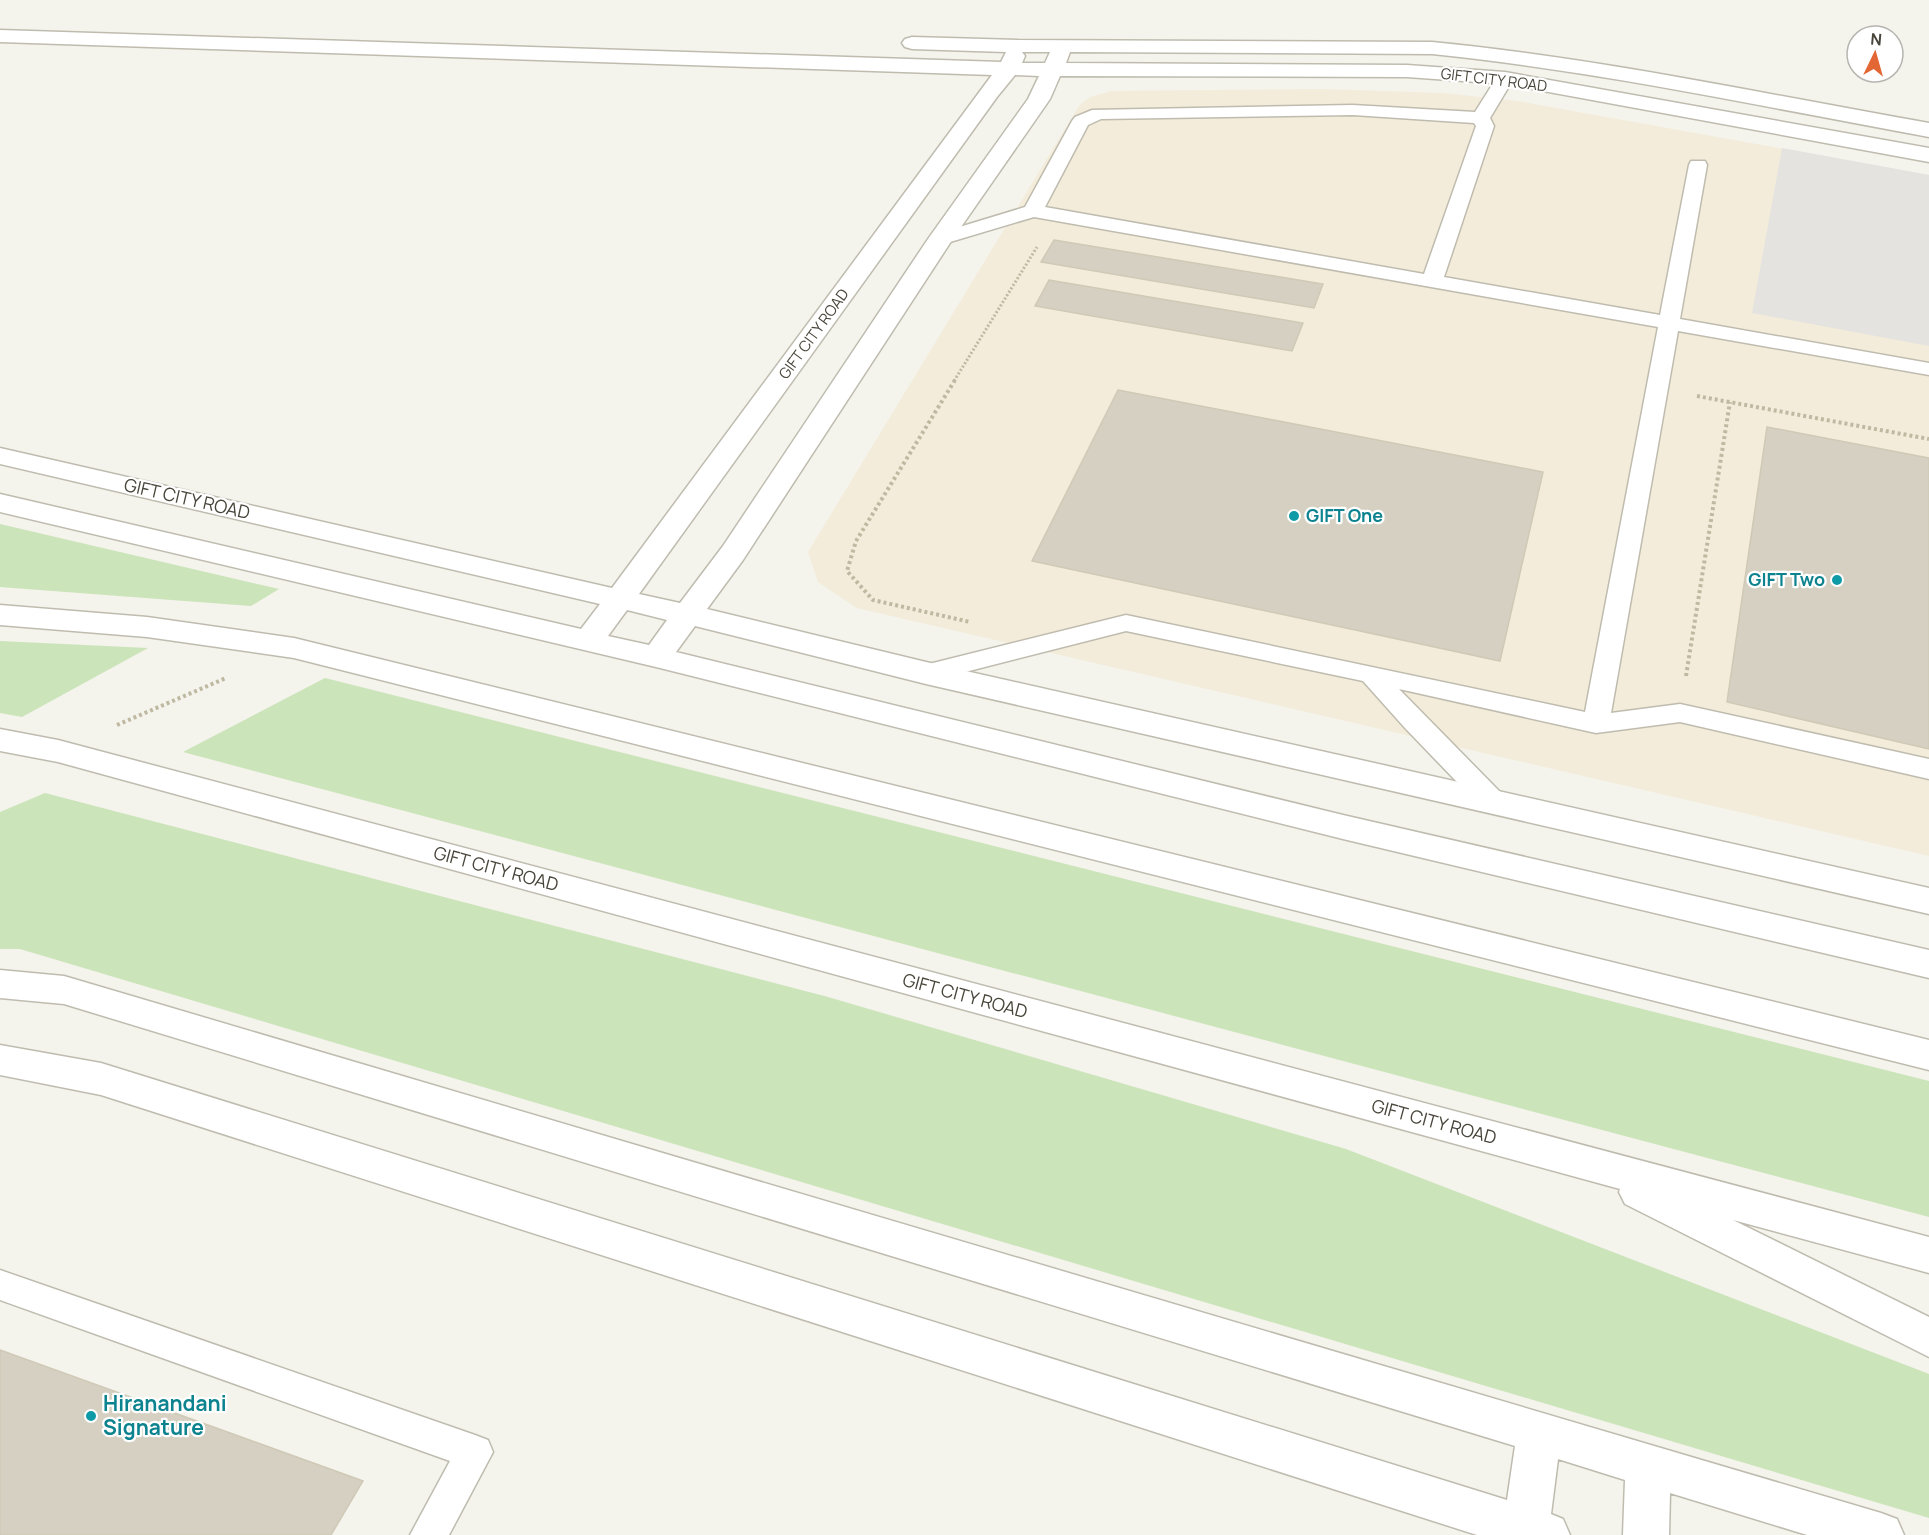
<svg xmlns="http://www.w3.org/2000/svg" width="1929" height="1535" font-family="Manrope,sans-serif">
<rect width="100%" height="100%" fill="#f4f3ec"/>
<!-- commercial -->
<path fill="#f3ecda" d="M1321,89L1443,93L1517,101L1929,175V856L857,608L818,582L808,552L1079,106L1090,97L1112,91Z"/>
<!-- green -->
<path fill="#cbe4b9" d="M0,524L279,589L251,606L0,587Z
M0,641L148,648L22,717L0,713Z
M325,678L1929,1081V1217L183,752Z
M45,793L828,997L1346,1149L1929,1374V1518L20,949H0V812Z"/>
<!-- parking -->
<path fill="#e4e3e0" d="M1782,148L1929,175V346L1752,313Z"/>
<!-- building -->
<path fill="#d5d0c2" stroke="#cfc9b6" stroke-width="1.5" d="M1054,240L1323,284L1314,308L1041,262Z
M1049,280L1303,323L1292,351L1035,306Z
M1118,390L1543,472L1500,661L1032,561Z
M1767,427L1929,458V749L1727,702Z
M0,1350L363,1481L331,1535H0Z"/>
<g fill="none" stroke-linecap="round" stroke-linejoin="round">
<defs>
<path id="service" d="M1505,73L1511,74L1514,78L1490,118L1494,126L1444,277L1660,315L1689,165L1691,161H1705L1707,165L1680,319L1929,363V375L1678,331L1611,713L1680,704L1929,759V779L1680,722L1596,733L1399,689L1503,795L1507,802L1503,809L1493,812L1483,809L1405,728L1363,681L1126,631L926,682L917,679L913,673L917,667L1126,615L1585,712L1658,327L1034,217L940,245L933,243L930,239L933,235L1025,207L1072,121L1075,117L1092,110L1353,105L1475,112L1499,74ZM1353,115L1474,123L1476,126L1424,274L1045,207L1088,125L1101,119Z
M0,1270L475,1435L488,1440L493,1452L449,1535H410L450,1461L0,1300Z"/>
<path id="tertiary" d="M0,30L1001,62L1006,52L912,49L905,47L902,43L905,39L912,37L1018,40L1432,42C1599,58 1764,94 1929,123V137C1764,107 1599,71 1432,54L1070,52L1066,63L1407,65L1505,72L1929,148V162L1505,84L1407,77L1060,76L1050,99L952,240L743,560L707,609L926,662L1929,888V914L926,684L695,626L676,652L1343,815L1929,950V978L1343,839L656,667L0,512V494L581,629L600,604L0,464V448L612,588L992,75L0,42ZM1022,52H1050L1045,63H1022L1025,56ZM1015,75L1039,76L1028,99L928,239L723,546L680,603L639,594L997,97ZM627,610L667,620L649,645L608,636Z
M0,605L147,617L294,638L1929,1040V1070L294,658L147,637L0,625Z
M0,729L58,740L1929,1237V1273L1733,1220L1929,1317V1357L1625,1204L1619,1192L1620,1189L58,762L0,751Z
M0,970L64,976L1881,1513L1897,1519L1904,1535H1807L1670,1493L1669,1535H1623L1625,1480L1558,1459L1551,1514L1563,1519L1570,1535H1477L101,1095L0,1075V1045L101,1063L1507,1500L1515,1446L64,1004L0,998Z"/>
</defs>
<!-- service casing -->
<use href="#service" stroke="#bfbcaf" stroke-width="3"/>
<!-- tertiary casing -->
<use href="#tertiary" stroke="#bfbcaf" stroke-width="3"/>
<!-- path-far1 -->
<path stroke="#bfb9a2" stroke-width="3" stroke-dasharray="2 2" stroke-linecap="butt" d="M954,381L1037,247"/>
<!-- path -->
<path stroke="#bfb9a2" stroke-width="4" stroke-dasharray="3 3" stroke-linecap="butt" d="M955,380L856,541L847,571L873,600L970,622
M1697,396L1929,439
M1686,676L1730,402
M117,725L226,678"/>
<!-- service -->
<use href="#service" fill="#fff" fill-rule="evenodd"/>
<!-- tertiary -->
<use href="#tertiary" fill="#fff" fill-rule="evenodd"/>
</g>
<!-- markers -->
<g fill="#0f9aa8" stroke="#fff" stroke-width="2">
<circle cx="1294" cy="516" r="6"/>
<circle cx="1837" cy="580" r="6"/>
<circle cx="91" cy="1416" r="6"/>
</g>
<g text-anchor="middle" stroke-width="4.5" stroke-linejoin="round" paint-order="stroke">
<!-- far-street labels -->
<g font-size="15" fill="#48453a" stroke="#fff">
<text transform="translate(1494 80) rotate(7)" y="5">GIFT CITY ROAD</text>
<text transform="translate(814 334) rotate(-54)" y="5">GIFT CITY ROAD</text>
</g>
<!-- street labels -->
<g font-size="18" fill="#48453a" stroke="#fff">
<text transform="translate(187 499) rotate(13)" y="6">GIFT CITY ROAD</text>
<text transform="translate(496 869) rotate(15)" y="6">GIFT CITY ROAD</text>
<text transform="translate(965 996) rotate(15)" y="6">GIFT CITY ROAD</text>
<text transform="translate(1434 1122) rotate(15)" y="6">GIFT CITY ROAD</text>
</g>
<!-- culture labels -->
<g font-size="18" font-weight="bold" fill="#0d838f" stroke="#fff" text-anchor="start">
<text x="1306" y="522">GIFT One</text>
<text x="1825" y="586" text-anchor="end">GIFT Two</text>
</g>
<!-- near-culture labels -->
<g font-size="21" font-weight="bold" fill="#0d838f" stroke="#fff" text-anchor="start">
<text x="103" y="1411">Hiranandani<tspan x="103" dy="24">Signature</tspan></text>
</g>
</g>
<!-- north arrow -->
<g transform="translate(1875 54) rotate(5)"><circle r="28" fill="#ffffff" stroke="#b6b5b0" stroke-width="1.5"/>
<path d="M0-4.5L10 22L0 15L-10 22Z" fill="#e36734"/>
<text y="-9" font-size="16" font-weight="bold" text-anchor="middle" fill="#48453a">N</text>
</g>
</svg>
